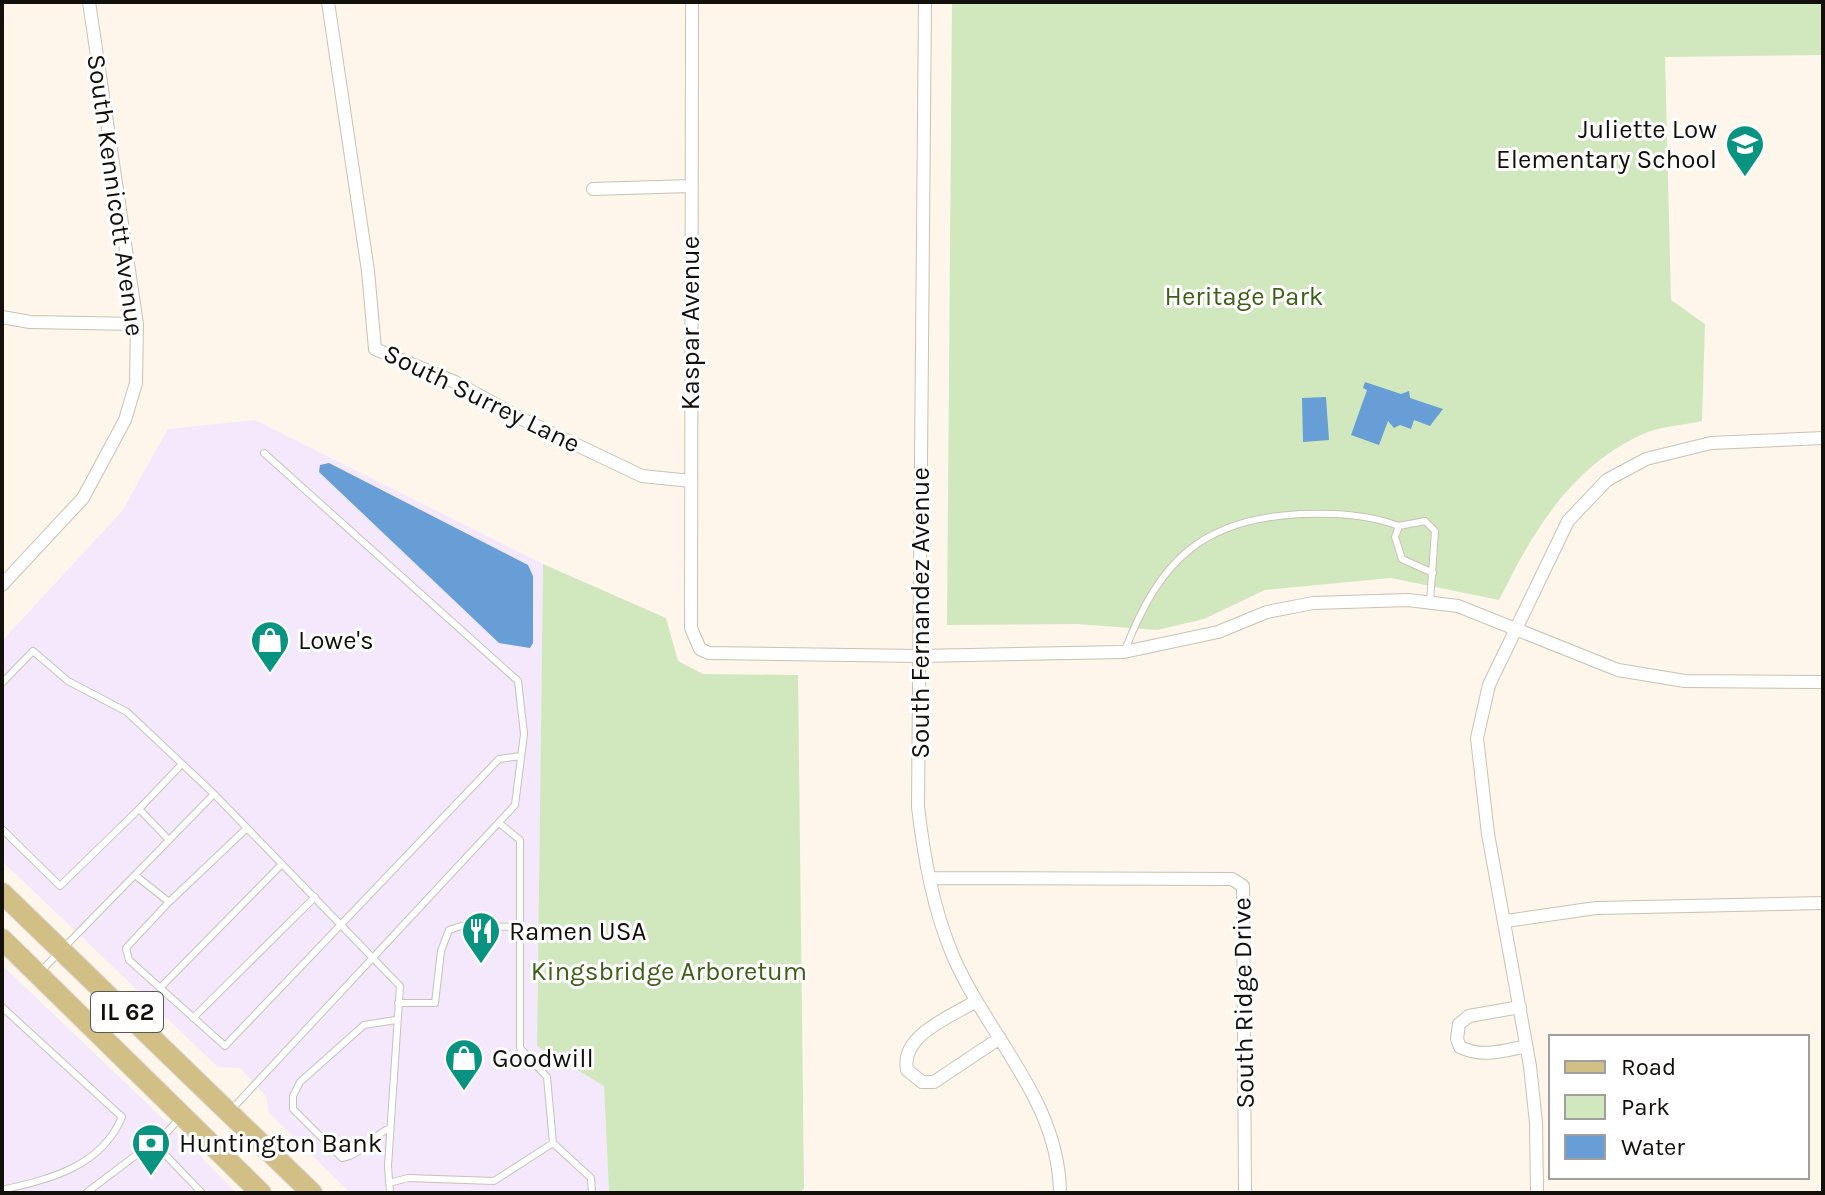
<svg xmlns="http://www.w3.org/2000/svg" width="1825" height="1195" font-family="Karla,sans-serif">
<rect width="100%" height="100%" fill="#fef6eb"/>
<!-- commercial -->
<path fill="#f4e8fc" d="M255,420L543,564L537,1046L604,1086L609,1193H350L269,1113L266,1096L240,1068L218,1067L2,861V641L122,511L168,429Z
M2,965L154,1110L237,1193H2Z"/>
<!-- green -->
<path fill="#d1e8be" d="M952,2H1823V55L1665,57L1671,300L1705,324L1702,421C1685,425 1664,426 1648,432C1573,463 1533,531 1499,600L1391,578L1265,590L1204,619L1157,630L1077,624L947,625Z
M543,564L666,618L678,661L703,674L798,675L804,1188L800,1193H609L604,1086L537,1046Z"/>
<!-- water -->
<path fill="#669ed5" d="M1365,382L1401,394L1409,391L1410,398L1443,409L1430,426L1414,420L1411,429L1400,425L1394,428L1388,421L1379,445L1351,435L1367,390L1363,388Z
M1326,397L1329,440L1303,442L1302,398Z
M329,463L528,565L533,576V643L530,648L499,643L319,472L320,465Z"/>
<g fill="none" stroke-linecap="round" stroke-linejoin="round">
<defs>
<path id="lane" d="M1430,602L1435,531L1425,521L1399,526L1395,537L1402,559L1433,573
M1125,650C1160,560 1202,519 1301,514C1334,513 1367,514 1399,526
M2,683L33,651L68,681L127,712L214,794L400,986L388,1166L390,1193
M499,823L520,840V1048L547,1077L553,1143L591,1178L592,1193
M2,829L60,886L139,809
M169,840L139,809L182,764
M135,875L169,902L247,828
M169,902L126,948L129,960L225,1046L499,759L521,756
M40,972L214,794
M160,988L282,864
M398,1003H435L441,951L449,930L461,926L520,927
M2,1007L122,1117C101,1167 50,1179 2,1190
M193,1018L315,897
M232,1109L515,805L524,734L518,681L264,453
M390,1128C371,1136 362,1155 342,1158L293,1109V1096L300,1082L364,1025L396,1020
M154,1143L202,1193
M389,1183L408,1178L494,1181L553,1143
M86,1193L168,1131L180,1118"/>
<path id="street" d="M328,2L368,271L375,349L455,382L520,418L642,476L691,481
M692,2L691,628L700,649L709,653L919,656L1124,652L1218,632L1267,612L1313,603L1408,600L1458,606L1618,670L1685,681L1823,682
M925,2L918,807C924,857 933,909 953,956C988,1037 1059,1100 1060,1193
M593,189L690,186
M2,317L30,322L137,324
M2,585L83,498L125,420L136,383L137,324L89,2
M930,878L1232,879L1243,886L1245,1193
M1506,921L1596,908L1823,903
M976,1001C951,1017 900,1035 907,1070L922,1082H934L1000,1038
M1520,1007L1469,1016L1459,1024L1457,1039L1460,1047C1482,1058 1503,1051 1526,1046
M1537,1193L1536,1123L1530,1066L1488,834L1477,738L1489,685L1568,521L1607,480L1646,459L1711,443L1823,438"/>
<path id="primary" d="M2,893L312,1193
M2,939L261,1193"/>
</defs>
<!-- lane casing -->
<use href="#lane" stroke="#cac1b4" stroke-width="8"/>
<!-- street casing -->
<use href="#street" stroke="#cac1b4" stroke-width="14"/>
<!-- primary casing -->
<use href="#primary" stroke="#d9d9d8" stroke-width="22"/>
<!-- lane -->
<use href="#lane" stroke="#fff" stroke-width="6"/>
<!-- street -->
<use href="#street" stroke="#fff" stroke-width="12"/>
<!-- primary -->
<use href="#primary" stroke="#d2bf86" stroke-width="20"/>
</g>
<!-- icons -->
<defs>
<symbol id="school-pin" viewBox="-11 -11 22 30"><path d="M0 17L-7.5 6A9.5 9.5 0 1 1 7.5 6Z" fill="#099481" stroke="#fff"/><path d="M0-5L7-2L0 1L-7-2ZM-4 1L0 2.5L4 1V4Q0 6-4 4Z" fill="#fff"/></symbol>
<symbol id="shop-pin" viewBox="-11 -11 22 30"><path d="M0 17L-7.5 6A9.5 9.5 0 1 1 7.5 6Z" fill="#099481" stroke="#fff"/><path d="M-5-2.5h2.3a2.7 3.5 0 0 1 5.4 0H5L5.5 6h-11ZM-1.5-2.5h3a1.5 2.3 0 0 0-3 0Z" fill="#fff"/></symbol>
<symbol id="restaurant-pin" viewBox="-11 -11 22 30"><path d="M0 17L-7.5 6A9.5 9.5 0 1 1 7.5 6Z" fill="#099481" stroke="#fff"/><path d="M-5-6h1v4h1v-4h1v4h1v-4h1v5L-1.5 .5V6h-2V.5L-5-1ZM5-6V6H3V1.5H1.5Q1.5-4 5-6Z" fill="#fff"/></symbol>
<symbol id="bank-pin" viewBox="-11 -11 22 30"><path d="M0 17L-7.5 6A9.5 9.5 0 1 1 7.5 6Z" fill="#099481" stroke="#fff"/><path d="M-6-4H6V4H-6ZM0-2.3a2.3 2.3 0 1 0 0 4.6a2.3 2.3 0 1 0 0-4.6Z" fill="#fff"/></symbol>
</defs>
<g fill-rule="evenodd">
<use href="#school-pin" x="1723" y="122" width="44" height="60"/>
<use href="#shop-pin" x="248" y="618" width="44" height="60"/>
<use href="#restaurant-pin" x="459" y="909" width="44" height="60"/>
<use href="#shop-pin" x="442" y="1036" width="44" height="60"/>
<use href="#bank-pin" x="129" y="1121" width="44" height="60"/>
</g>
<g text-anchor="middle" stroke-width="6" stroke-linejoin="round" paint-order="stroke">
<!-- shield labels -->
<rect fill="#fff" stroke="#5a5855" stroke-width="2" x="91" y="992" width="72" height="40" rx="6"/>
<g font-size="24" font-weight="bold" fill="#13100c">
<text x="127" y="1020">IL 62</text>
</g>
<!-- poi labels -->
<g font-size="26" fill="#13100c" stroke="#fff" text-anchor="start">
<text x="1717" y="138" text-anchor="end">Juliette Low<tspan x="1717" dy="30">Elementary School</tspan></text>
<text x="298" y="649">Lowe's</text>
<text x="509" y="940">Ramen USA</text>
<text x="492" y="1067">Goodwill</text>
<text x="179" y="1152">Huntington Bank</text>
</g>
<!-- street labels -->
<g font-size="26" fill="#13100c" stroke="#fff">
<text transform="translate(116 195) rotate(82)" y="9">South Kennicott Avenue</text>
<text transform="translate(690 323) rotate(-90)" y="9">Kaspar Avenue</text>
<text transform="translate(482 398) rotate(26)" y="9">South Surrey Lane</text>
<text transform="translate(920 613) rotate(-90)" y="9">South Fernandez Avenue</text>
<text transform="translate(1243 1003) rotate(-91)" y="9">South Ridge Drive</text>
</g>
<!-- park labels -->
<g font-size="26" fill="#3e5f18" stroke="#fff">
<text x="1244" y="305">Heritage Park</text>
<text x="669" y="980">Kingsbridge Arboretum</text>
</g>
</g>
<!-- border -->
<rect width="1825" height="1195" fill="none" stroke="#13100c" stroke-width="8"/>
<!-- legend -->
<rect x="1549" y="1035" width="260" height="144" fill="#ffffff" stroke="#a19f9e" stroke-width="2"/>
<rect x="1565" y="1061" width="40" height="12" fill="#d2bf86" stroke="#a19f9e" stroke-width="2"/>
<text x="1621" y="1075" font-size="24" fill="#13100c">Road</text>
<rect x="1565" y="1095" width="40" height="24" fill="#d1e8be" stroke="#a19f9e" stroke-width="2"/>
<text x="1621" y="1115" font-size="24" fill="#13100c">Park</text>
<rect x="1565" y="1135" width="40" height="24" fill="#669ed5" stroke="#a19f9e" stroke-width="2"/>
<text x="1621" y="1155" font-size="24" fill="#13100c">Water</text>
</svg>
